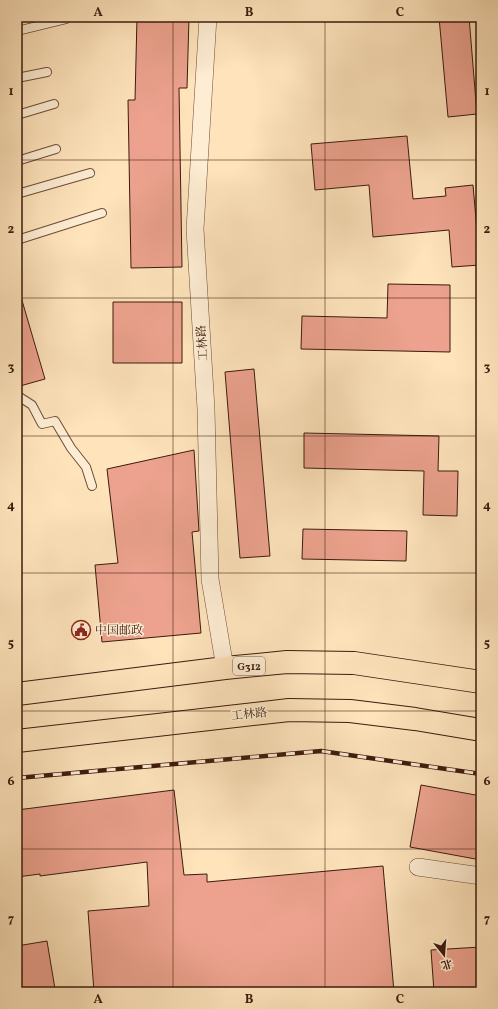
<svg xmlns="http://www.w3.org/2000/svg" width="498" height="1009" font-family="Vollkorn,'Noto Serif SC',serif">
<rect width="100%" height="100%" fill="#fee3bb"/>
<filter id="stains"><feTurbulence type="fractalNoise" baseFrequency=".005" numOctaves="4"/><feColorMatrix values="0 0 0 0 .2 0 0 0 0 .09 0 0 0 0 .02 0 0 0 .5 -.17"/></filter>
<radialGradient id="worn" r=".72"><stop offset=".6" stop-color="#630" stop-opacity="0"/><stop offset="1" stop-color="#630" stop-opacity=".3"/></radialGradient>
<!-- building -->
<path fill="#eca28e" stroke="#3c1b0d" d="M137,17H189L187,88H179L182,267L131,268L128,100H135Z
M439,17H469L477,114L448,117Z
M407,136L413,199L446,196L445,188L473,185L480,265L452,267L449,230L373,237L369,185L315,190L311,144Z
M388,284L450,285V352L301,349L302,316L387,318Z
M17,297H21L45,379L20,386L17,376Z
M113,302H182V363H113Z
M254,369L270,556L240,558L225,372Z
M304,433L439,436L438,471H458L457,516L423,515L424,471L304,468Z
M194,450L199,531L192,532L201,633L102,642L95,565L118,563L107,469Z
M303,529L407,531L406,561L302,559Z
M421,785L481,796V860L410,847Z
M174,790L184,875L207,874V882L383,866L394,992H94L88,911L149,906L147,862L40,876V874L17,877V810Z
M47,941L55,989L36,992H17V946Z
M481,947V992H434L431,950Z"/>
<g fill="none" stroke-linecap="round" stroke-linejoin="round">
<defs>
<path id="lane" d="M17,31L66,19
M17,78L47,72
M17,115L54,104
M17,161L56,149
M17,194L90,173
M17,240L102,213
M18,396L32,405L42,424L55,421L71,448L86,467L92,486"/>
<path id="street" d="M208,17L195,229L206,409L210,579L225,668
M418,867L481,876"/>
<path id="highway" d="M17,694L225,668L287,662L354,663L481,682
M17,741L289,710L350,711L415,719L481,730"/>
</defs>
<!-- lane casing -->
<use href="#lane" stroke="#6c4d38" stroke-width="10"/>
<!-- street casing -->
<use href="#street" stroke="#6c4d38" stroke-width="18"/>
<!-- highway casing -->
<use href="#highway" stroke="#3c1b0d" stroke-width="24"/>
<!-- lane -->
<use href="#lane" stroke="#feedd3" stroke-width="8"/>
<!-- street -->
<use href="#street" stroke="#feedd3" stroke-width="17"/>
<!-- highway -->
<use href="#highway" stroke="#fee3bb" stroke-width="22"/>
<defs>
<path id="rail" d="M17,778L321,751L481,774"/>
</defs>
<!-- rail casing -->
<use href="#rail" stroke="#3c1b0d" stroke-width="4.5"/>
<!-- rail -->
<use href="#rail" stroke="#feedd3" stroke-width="3" stroke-dasharray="9" stroke-linecap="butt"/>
</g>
<!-- grid -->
<path fill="none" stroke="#3c1b0d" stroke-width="1" stroke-opacity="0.55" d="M173,17V992M325,17V992M17,160H481M17,298H481M17,436H481M17,573H481M17,711H481M17,849H481"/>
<!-- icons -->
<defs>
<symbol id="civic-ring" viewBox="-11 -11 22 22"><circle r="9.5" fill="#feedd3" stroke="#8f2418" stroke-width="1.5"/><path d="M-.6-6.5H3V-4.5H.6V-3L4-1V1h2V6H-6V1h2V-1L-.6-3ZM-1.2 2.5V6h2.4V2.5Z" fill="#8f2418"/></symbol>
</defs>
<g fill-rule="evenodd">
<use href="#civic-ring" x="70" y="619" width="22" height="22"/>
</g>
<g text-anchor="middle" stroke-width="3" stroke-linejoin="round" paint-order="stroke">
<!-- shield labels -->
<rect fill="#feedd3" stroke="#765a48" stroke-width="1" x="233" y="657" width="32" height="18" rx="3"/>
<g font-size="11" font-weight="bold" fill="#3c1b0d">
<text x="249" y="670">G312</text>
</g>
<!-- street labels -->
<g font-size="12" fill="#3c1b0d" stroke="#feedd3">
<text transform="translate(202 343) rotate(-94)" y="4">工林路</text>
<text transform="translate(249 714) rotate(-6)" y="4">工林路</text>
</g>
<!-- poi labels -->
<g font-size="12" fill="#3c1b0d" stroke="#feedd3" text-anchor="start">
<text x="95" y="634">中国邮政</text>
</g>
</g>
<!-- margin -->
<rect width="498" height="1009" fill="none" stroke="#fee3bb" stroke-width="44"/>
<!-- north arrow -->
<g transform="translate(444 955) rotate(163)" stroke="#feedd3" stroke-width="3" paint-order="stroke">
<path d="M0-3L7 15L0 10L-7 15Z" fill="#3c1b0d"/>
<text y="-6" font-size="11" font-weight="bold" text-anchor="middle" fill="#3c1b0d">北</text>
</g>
<rect x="22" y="22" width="454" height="965" fill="none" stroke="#3c1b0d" stroke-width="1.5"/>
<g font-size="13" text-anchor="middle" font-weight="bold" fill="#3c1b0d">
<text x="98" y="16">A</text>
<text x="249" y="16">B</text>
<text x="400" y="16">C</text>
<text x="11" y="95">1</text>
<text x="487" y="95">1</text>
<text x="11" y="233">2</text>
<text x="487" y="233">2</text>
<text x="11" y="371">3</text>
<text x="487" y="371">3</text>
<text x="11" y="509">4</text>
<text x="487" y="509">4</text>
<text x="11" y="647">5</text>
<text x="487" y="647">5</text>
<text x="11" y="785">6</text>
<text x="487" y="785">6</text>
<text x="11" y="923">7</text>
<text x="487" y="923">7</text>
<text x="98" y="1003">A</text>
<text x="249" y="1003">B</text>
<text x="400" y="1003">C</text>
</g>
<rect width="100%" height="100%" filter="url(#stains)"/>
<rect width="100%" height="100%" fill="url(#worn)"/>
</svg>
